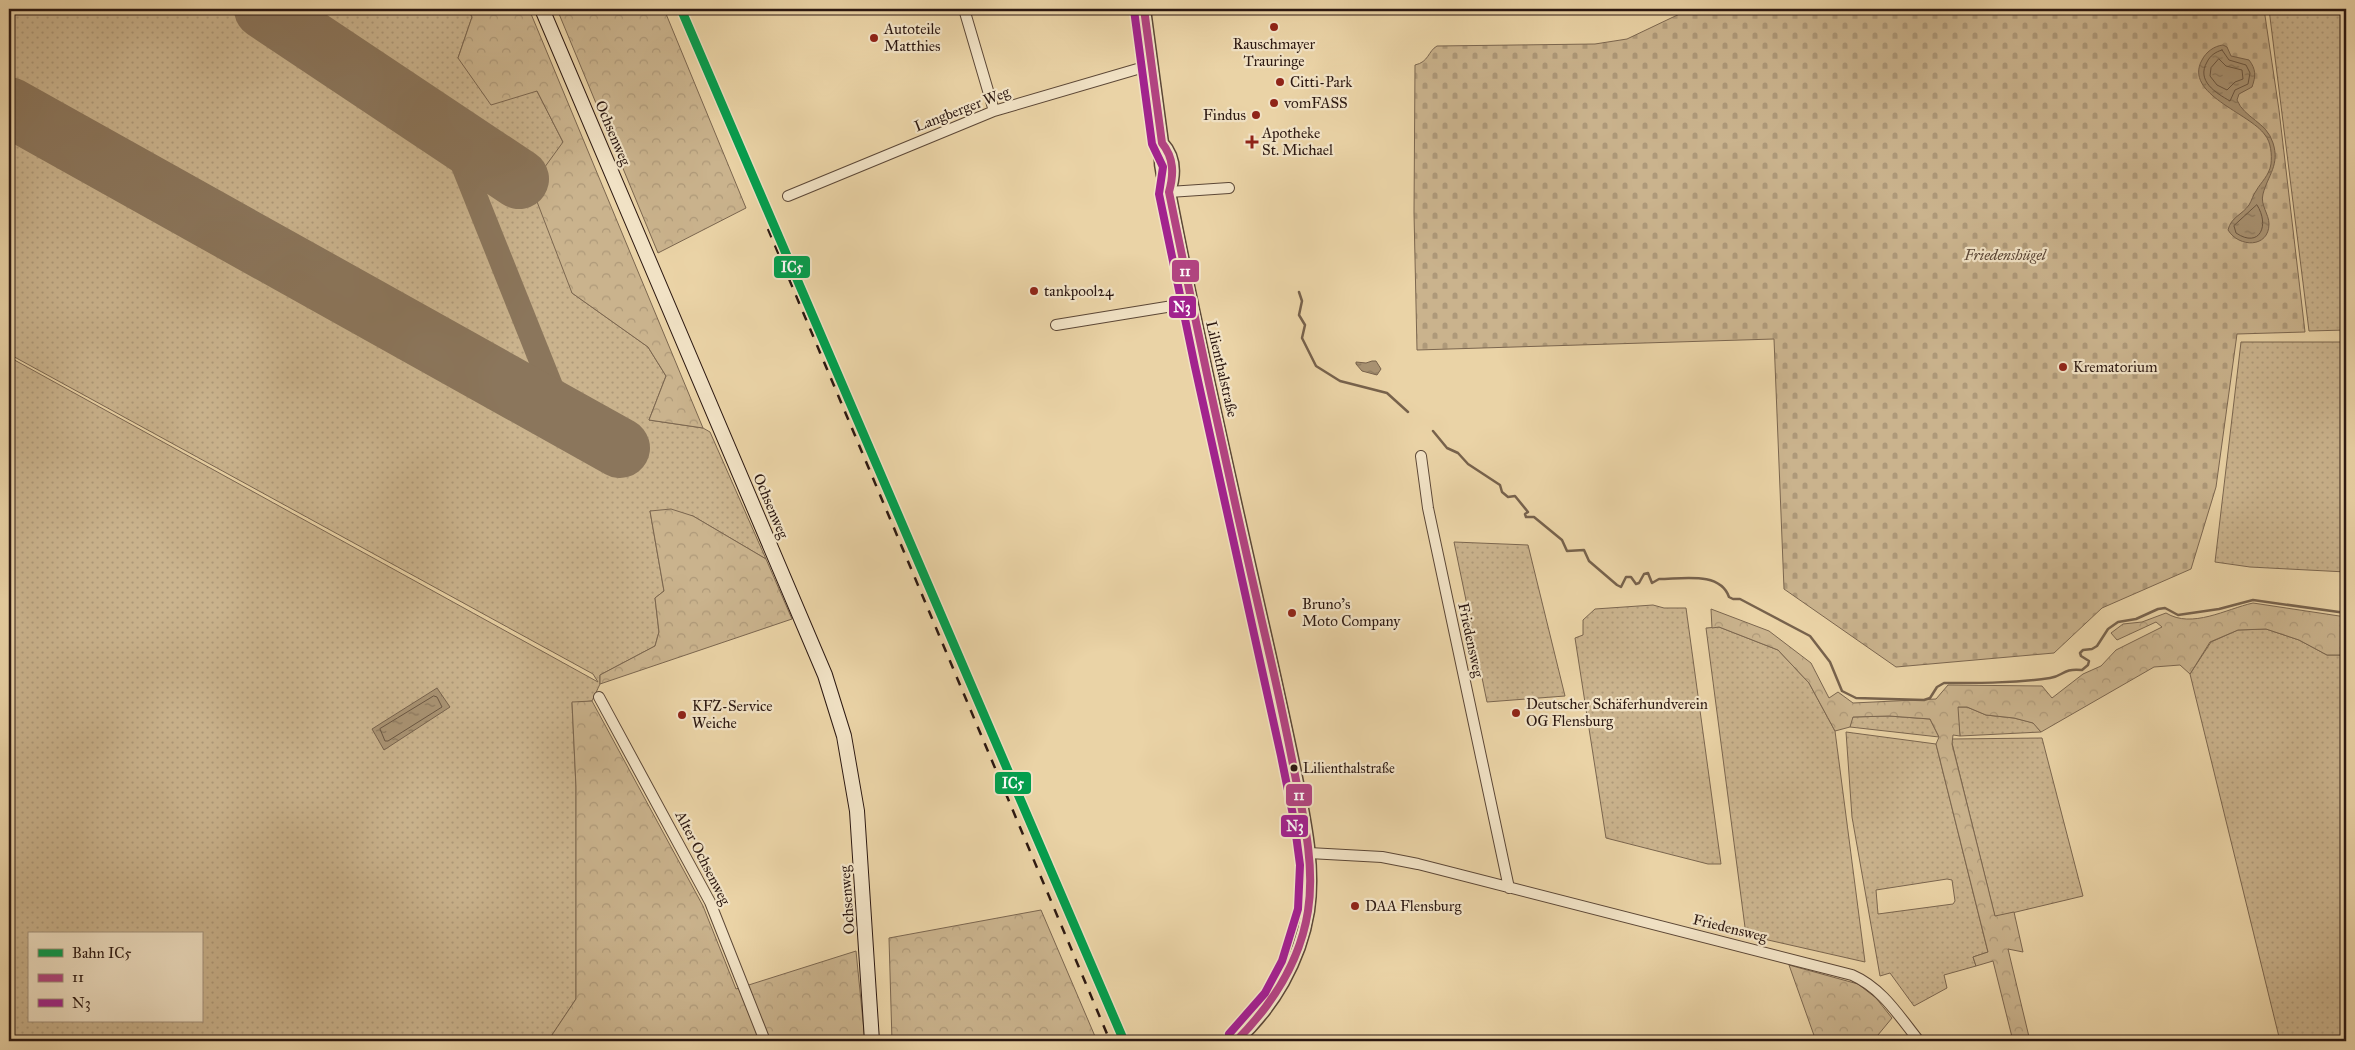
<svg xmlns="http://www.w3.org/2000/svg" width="2355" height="1050" font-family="'IM FELL Great Primer',serif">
<defs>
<pattern id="grass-dots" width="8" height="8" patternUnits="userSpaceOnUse" patternTransform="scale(1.25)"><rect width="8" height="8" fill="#cab38d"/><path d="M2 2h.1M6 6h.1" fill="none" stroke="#ae9979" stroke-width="1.8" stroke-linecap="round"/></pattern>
<pattern id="forest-crowns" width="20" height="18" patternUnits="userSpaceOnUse" patternTransform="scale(1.25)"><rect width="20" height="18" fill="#cab38d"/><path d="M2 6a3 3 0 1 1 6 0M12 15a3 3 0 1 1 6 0" fill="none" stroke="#ae9979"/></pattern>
<pattern id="cemetery-stones" width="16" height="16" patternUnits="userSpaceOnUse" patternTransform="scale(1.25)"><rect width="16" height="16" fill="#cab38d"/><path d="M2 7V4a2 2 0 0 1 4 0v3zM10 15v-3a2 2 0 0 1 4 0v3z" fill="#ae9979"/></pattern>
<pattern id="water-ripples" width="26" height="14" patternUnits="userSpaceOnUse" patternTransform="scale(1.25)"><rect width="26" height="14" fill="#a99373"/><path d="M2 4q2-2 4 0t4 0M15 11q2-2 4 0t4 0" fill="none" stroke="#8a775d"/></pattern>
</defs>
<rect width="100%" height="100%" fill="#ead3a6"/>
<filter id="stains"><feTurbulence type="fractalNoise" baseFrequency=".004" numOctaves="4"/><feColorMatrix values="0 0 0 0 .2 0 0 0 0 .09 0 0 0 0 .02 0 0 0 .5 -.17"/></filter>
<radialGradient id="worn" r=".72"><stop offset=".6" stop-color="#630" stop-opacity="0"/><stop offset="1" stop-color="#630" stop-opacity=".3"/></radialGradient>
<!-- grass -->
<path fill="url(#grass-dots)" stroke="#7b664f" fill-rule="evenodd" d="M9,9H468L472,17L458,58L537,91L563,142L572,293L648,347L666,376L649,420L703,428L710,432L766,559L693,516L650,511L664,591L655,598L659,632L655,646L600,675V684L592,701L572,703L576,787V999L548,1041H9V357L598,682L593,674L9,354ZM29,934H201V1021H29Z
M2269,9H2346V330L2309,331Z
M2241,342H2346V572L2250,567L2215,562Z
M1454,542L1528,545L1565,696L1487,702Z
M1653,605L1664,608H1686L1721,864H1708L1606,838L1575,638L1583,635V620L1595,609Z
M1719,627L1778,650L1809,683L1835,731L1865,962L1746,935L1706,628Z
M2266,629L2299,640L2327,655H2346V1038L2338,1041H2280L2190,674L2211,642L2238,630Z
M1957,707H1967L1986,715L2014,718L2034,723L2041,732L1960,736Z
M1889,716L1930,719L1939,737L1850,727L1852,717Z
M1846,732L1936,744L1988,952L1973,957L1976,966L1944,975L1947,988L1914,1006L1890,973L1880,976L1852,817ZM1947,879L1952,880L1955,901L1953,904L1878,914L1876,890Z
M2042,738L2083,896L1995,917L1951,739Z"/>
<!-- forest -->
<path fill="url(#forest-crowns)" stroke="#7b664f" d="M468,9H529L703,428L649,420L666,376L648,347L572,293L531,186L563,142L537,91L491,105L458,58L472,17Z
M557,9H664L746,208L658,253Z
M671,509L693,516L766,559L792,619L600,684V675L655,646L659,632L655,598L664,591L650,511Z
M2253,603L2346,617V655H2327L2299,640L2266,629L2238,630L2210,642L2190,674L2180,665L2154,667L2041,732L2033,723L2014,718L1986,715L1967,707H1958L1960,736L1953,735L1952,744L1995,916L2014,912L2023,952L2008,949L2030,1041H2013L1993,961L1976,966L1973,957L1988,952L1936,744L1939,737L1930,719L1889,716L1853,717L1850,727L1835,731L1809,683L1778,650L1719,627L1712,628L1711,609L1769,631L1811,663L1829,698L1838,692L1853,703L1936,699L1948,685L2042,686L2052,698L2083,674L2101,666L2116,650L2162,627L2156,622L2117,640L2111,633L2123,624L2142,622L2166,613C2192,629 2226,609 2253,603Z
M592,701L703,906L736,989L856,951L865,1041H548L576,999V787L572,702Z
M1041,910L1097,1041H892L889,938Z
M1789,965L1858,984L1876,998L1892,1018L1873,1041H1816Z"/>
<!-- cemetery -->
<path fill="url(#cemetery-stones)" stroke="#7b664f" d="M1690,9H2264L2279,110L2305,332L2237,334L2216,487L2191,569L2102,608L2054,653L1896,667L1784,589L1774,339L1417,350L1414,213L1415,65C1429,62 1428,51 1437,46L1595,44L1627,39Z"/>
<!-- water -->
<path fill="url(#water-ripples)" stroke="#77624c" d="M2223,45L2227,47L2231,56L2249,60C2256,69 2256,76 2252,87L2239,94L2237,100C2244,118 2267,122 2273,143C2280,165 2268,175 2263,194C2260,205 2269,214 2269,224C2269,248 2239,248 2228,230C2231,217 2242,215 2249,205C2252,200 2253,195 2256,191C2261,182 2269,176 2271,164C2272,155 2271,142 2265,135C2250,113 2183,94 2202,60C2206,52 2214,46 2223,45Z
M1372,361H1376L1381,369L1377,375L1362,371L1356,364V362L1366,363Z
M437,688L450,707L384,750L372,729Z"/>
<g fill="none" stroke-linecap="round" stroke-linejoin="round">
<!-- shore -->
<path stroke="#6a5642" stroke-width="1" d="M2222,50L2229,60L2246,65L2250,73L2248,84L2235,90L2230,101C2216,93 2196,81 2207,62C2210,56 2215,52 2222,50Z
M2219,59L2226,66L2242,70L2243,79L2235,82L2227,90L2217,85L2210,76L2211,68Z
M2257,205C2270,225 2260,249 2236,233L2234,226Z
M434,696L437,697L442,707L388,741H385L380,729Z"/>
<!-- stream -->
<path stroke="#77624c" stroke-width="2.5" d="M1299,292L1302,301L1299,315L1305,325L1302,338L1316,366L1340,381L1387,393L1408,412
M1433,431L1447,448L1458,453L1468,464L1500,485L1502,492L1508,497L1515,496L1528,512L1525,514L1526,517H1534L1562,540L1567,551L1584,550L1589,561L1617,585L1621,587L1626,577H1631L1636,584L1639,583L1644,574L1648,573L1652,583L1659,579C1682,579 1720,571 1729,597L1733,599H1740L1810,636L1830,662L1842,691L1856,698L1924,700L1930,698L1937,687L1944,683C1980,683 2015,683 2050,678C2064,676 2062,668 2082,670L2088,665L2089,661L2081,656L2080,653L2083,650L2092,649L2097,646L2108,629L2118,622L2136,619L2158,609L2165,608L2178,615L2219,609L2253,600L2346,613"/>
<!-- taxiway -->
<path stroke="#8b765c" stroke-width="24" d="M450,133L563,416"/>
<!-- runway -->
<path stroke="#8b765c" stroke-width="60" d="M264,9L519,179
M9,107L620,448"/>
<defs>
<path id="minor" d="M964,9L994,111
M1169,192L1229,188
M788,196L994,111L1151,65
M1056,325L1191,303
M1421,456L1428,508L1509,888
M599,697L710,902L765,1041
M1309,853L1382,857L1418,864L1852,975C1882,988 1899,1016 1919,1041"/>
<path id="tertiary" d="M1144,9L1162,143C1159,159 1162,177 1169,192C1199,346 1234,499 1269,653C1279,698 1289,743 1298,788C1306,828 1314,870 1308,911C1300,961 1273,1007 1236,1041
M1162,143C1175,157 1175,174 1169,192"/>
<path id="secondary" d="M542,9L825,675L844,736L857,811L872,1041"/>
</defs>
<!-- minor casing -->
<use href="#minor" stroke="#5c4736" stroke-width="12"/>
<!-- tertiary casing -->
<use href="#tertiary" stroke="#5c4736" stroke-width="15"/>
<!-- secondary casing -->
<use href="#secondary" stroke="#2c1811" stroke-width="16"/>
<!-- minor -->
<use href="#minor" stroke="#f1e2c5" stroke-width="10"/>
<!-- tertiary -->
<use href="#tertiary" stroke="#f1e2c5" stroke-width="12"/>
<!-- secondary -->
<use href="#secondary" stroke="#f1e2c5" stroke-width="14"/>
<!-- rail -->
<path stroke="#2c1811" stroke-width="2.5" stroke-dasharray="9 9" stroke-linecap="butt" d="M768,229L1110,1041
M863,433L885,490"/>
<defs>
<path id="bus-1" d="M1144,9L1162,143C1174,158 1174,174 1169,192C1199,340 1231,488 1265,635C1276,682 1286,728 1295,775C1304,819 1315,866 1308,911C1300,962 1272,1005 1236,1041"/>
<path id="bus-2" d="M1134,10L1152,144L1163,167L1159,194L1195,367L1281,756L1294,820L1300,865L1298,909L1282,961L1265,993L1229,1034"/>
</defs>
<!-- bus-1 casing -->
<use href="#bus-1" stroke="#f1e2c5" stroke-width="11"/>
<!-- bus-2 casing -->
<use href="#bus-2" stroke="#f1e2c5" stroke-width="11"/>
<!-- bus-1 -->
<use href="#bus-1" stroke="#b24481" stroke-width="8"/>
<!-- bus-2 -->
<use href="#bus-2" stroke="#a2238e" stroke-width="8"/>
<defs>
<path id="rail-1" d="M681,9L1124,1041"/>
</defs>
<!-- rail-1 casing -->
<use href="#rail-1" stroke="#f1e2c5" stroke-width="12"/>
<!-- rail-1 -->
<use href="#rail-1" stroke="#029f4e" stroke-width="9"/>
</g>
<!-- markers -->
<g fill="#8f2418" stroke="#f1e2c5" stroke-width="2">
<circle cx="1274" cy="27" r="5"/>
<circle cx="874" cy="38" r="5"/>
<circle cx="1280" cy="82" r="5"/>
<circle cx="1274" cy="103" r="5"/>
<circle cx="1256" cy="115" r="5"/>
<path d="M1249.5 134.5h5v5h5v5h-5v5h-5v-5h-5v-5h5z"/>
<circle cx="1034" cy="291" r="5"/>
<circle cx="2063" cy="367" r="5"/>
<circle cx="1292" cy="613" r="5"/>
<circle cx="1516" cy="713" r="5"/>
<circle cx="682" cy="715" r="5"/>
<circle cx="1355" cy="906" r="5"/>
</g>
<circle fill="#2c1811" stroke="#f1e2c5" stroke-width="2" cx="1294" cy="768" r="4.5"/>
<g text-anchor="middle" stroke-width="4.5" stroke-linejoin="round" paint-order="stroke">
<!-- bus labels -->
<g font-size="14" fill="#2c1811" stroke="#f1e2c5" text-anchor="start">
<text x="1303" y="773">Lilienthalstraße</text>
</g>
<!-- poi labels -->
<g font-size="15" fill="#2c1811" stroke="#f1e2c5" text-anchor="start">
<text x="884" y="34">Autoteile<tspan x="884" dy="17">Matthies</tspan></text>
<text x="1274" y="49" text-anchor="middle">Rauschmayer<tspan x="1274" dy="17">Trauringe</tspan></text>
<text x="1290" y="87">Citti-Park</text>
<text x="1284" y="108">vomFASS</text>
<text x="1246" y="120" text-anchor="end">Findus</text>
<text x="1262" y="138">Apotheke<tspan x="1262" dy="17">St. Michael</tspan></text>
<text x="1044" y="296">tankpool24</text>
<text x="2073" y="372">Krematorium</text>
<text x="1302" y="609">Bruno's<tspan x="1302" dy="17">Moto Company</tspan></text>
<text x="1526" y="709">Deutscher Schäferhundverein<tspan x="1526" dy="17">OG Flensburg</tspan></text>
<text x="692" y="711">KFZ-Service<tspan x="692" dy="17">Weiche</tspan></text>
<text x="1365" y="911">DAA Flensburg</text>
</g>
<!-- street labels -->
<g font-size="15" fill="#2c1811" stroke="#f1e2c5">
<text transform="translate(962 109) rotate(-21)" y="5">Langberger Weg</text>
<text transform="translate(613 133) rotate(67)" y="5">Ochsenweg</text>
<text transform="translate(1222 369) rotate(77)" y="5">Lilienthalstraße</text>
<text transform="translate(771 506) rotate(67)" y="5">Ochsenweg</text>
<text transform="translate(1471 640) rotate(78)" y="5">Friedensweg</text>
<text transform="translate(703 858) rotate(63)" y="5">Alter Ochsenweg</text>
<text transform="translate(847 900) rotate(-94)" y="5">Ochsenweg</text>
<text transform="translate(1730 928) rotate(14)" y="5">Friedensweg</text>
</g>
<!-- park labels -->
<g font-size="15" font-style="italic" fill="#5b4636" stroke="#f1e2c5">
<text x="2005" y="260">Friedenshügel</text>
</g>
</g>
<g stroke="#f1e2c5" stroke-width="2">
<rect x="773" y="255" width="38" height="24" rx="5" fill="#029f4e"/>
<rect x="1171" y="259" width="29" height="24" rx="5" fill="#b24481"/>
<rect x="1168" y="295" width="29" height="24" rx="5" fill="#a2238e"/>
<rect x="994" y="771" width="38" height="24" rx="5" fill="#029f4e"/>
<rect x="1285" y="783" width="28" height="24" rx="5" fill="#b24481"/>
<rect x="1280" y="814" width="29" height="24" rx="5" fill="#a2238e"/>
</g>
<g font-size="14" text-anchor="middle" font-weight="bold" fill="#fff">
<text x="792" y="272">IC5</text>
<text x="1185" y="276">11</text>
<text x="1182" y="312">N3</text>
<text x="1013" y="788">IC5</text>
<text x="1299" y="800">11</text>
<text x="1295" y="831">N3</text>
</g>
<!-- margin -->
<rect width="2355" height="1050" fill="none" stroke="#ead3a6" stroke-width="30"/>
<rect x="10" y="10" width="2335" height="1030" fill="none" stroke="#2c1811" stroke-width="2.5"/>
<rect x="15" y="15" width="2325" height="1020" fill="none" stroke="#2c1811"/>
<!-- legend -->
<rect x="28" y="932" width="175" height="90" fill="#f1e2c5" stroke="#a2917d"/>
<rect x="38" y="949" width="25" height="8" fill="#029f4e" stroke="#a2917d"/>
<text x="72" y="958" font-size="15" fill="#2c1811">Bahn IC5</text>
<rect x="38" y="974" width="25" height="8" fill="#b24481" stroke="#a2917d"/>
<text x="72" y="982" font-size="15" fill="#2c1811">11</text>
<rect x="38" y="999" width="25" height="8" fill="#a2238e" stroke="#a2917d"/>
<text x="72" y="1008" font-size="15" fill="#2c1811">N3</text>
<rect width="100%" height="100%" filter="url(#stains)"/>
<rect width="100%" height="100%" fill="url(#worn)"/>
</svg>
